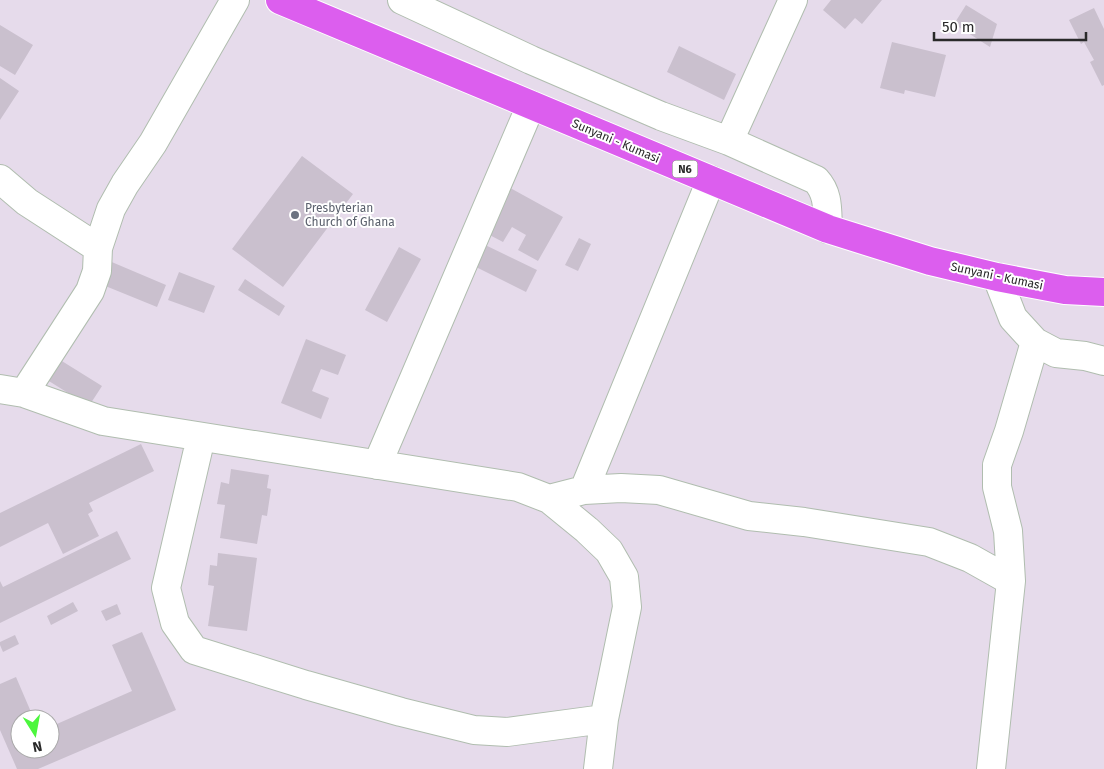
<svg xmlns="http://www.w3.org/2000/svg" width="1104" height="769" font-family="'Fira Sans',sans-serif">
<rect width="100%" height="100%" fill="#e6dbeb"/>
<!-- building -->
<path fill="#cac0ce" d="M831,0H882L862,24L855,18L845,29L823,10Z
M966,5L997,24L990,47L954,24Z
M1094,8L1104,29V85L1102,86L1090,62L1094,60L1084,42L1081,44L1069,20Z
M0,25L33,45L15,75L0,66Z
M892,42L946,55L935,97L905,90L904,94L880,88Z
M679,46L736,74L724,100L667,72Z
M0,78L19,91L0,120Z
M302,156L353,194L283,287L232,249Z
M505,185L563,217L538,261L518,250L526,235L512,227L503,242L480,230Z
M579,238L591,244L578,271L565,265Z
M479,242L537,270L526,292L468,263Z
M399,247L421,259L387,322L365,310Z
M107,260L166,285L157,307L98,283Z
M179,272L215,286L204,313L168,300Z
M245,279L285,306L279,316L238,290Z
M306,339L346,355L338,375L321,369L312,391L329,398L321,419L281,403Z
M57,358L102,386L89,406L44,378Z
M141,444L154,471L89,503L93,511L88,514L99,536L63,554L48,523L0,547V513Z
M231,469L269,475L267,488L271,489L267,516L262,515L257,544L220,538L225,505L217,504L221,482L229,484Z
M117,531L131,559L0,623V581L3,587Z
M218,553L257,558L247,631L208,626L214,586L208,585L210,565L217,566Z
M73,602L78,611L51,625L47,616Z
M117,604L121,614L106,621L101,611Z
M142,632L176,710L38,769H17L0,730V684L16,677L34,719H20V749H50V727L132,691L112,645Z
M15,635L19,644L3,652L0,645V642Z"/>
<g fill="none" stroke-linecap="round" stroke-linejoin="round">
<defs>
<path id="minor" d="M402,0L531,60L661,116L729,141L816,180C829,194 827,210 828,229
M729,141L793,0
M0,179L27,202L98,248
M997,277L1013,318L1035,342L1056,353L1085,356L1104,361
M0,389L24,393L103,421L518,487L549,499L587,530L609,551L624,577L627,607L604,719L598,769
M24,393L90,291L97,271L98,248L111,209L125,184L153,143L235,0
M201,437L166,588L175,623L194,650L306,685L401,712L474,730L507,732L604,719
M377,465L531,105
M584,490L711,180
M549,499L584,490L621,488L659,490L749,516L804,522L929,542L970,558L1011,581
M991,769L1011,581L1008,531L997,487V465L1009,431L1035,342"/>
<path id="major" d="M280,0L828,229L930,261L997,277L1065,290L1104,292"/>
</defs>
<!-- minor casing -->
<use href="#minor" stroke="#b0bdaf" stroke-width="30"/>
<!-- major casing -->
<use href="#major" stroke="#fff" stroke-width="30"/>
<!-- minor -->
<use href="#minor" stroke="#fff" stroke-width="28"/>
<!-- major -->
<use href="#major" stroke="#dc5eee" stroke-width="28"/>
</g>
<!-- markers -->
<circle fill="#6b7280" stroke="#fff" stroke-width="2" cx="295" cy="215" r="5"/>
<g text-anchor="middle" stroke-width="4" stroke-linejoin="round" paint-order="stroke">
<!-- shield labels -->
<rect fill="#fff" stroke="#696969" stroke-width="1" x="672.5" y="160.5" width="25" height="17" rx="4"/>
<g font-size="11" font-weight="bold" fill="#292929">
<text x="685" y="173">N6</text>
</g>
<!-- street labels -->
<g font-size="12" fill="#292929" stroke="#fff">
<text transform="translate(616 141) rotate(23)" y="4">Sunyani - Kumasi</text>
<text transform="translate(997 276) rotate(12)" y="4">Sunyani - Kumasi</text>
</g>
<!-- worship labels -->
<g font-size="12" fill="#5b616d" stroke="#fff" text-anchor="start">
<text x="305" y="212">Presbyterian<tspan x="305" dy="14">Church of Ghana</tspan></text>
</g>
</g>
<!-- north arrow -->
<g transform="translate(35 734) rotate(169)"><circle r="24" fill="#ffffff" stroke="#a9a9a9"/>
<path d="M0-4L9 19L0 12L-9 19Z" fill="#4cf63d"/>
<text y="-8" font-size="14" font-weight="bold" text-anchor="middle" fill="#292929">N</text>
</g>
<!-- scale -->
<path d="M934 32v8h152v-8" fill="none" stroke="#292929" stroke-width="2.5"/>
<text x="942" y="32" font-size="15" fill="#292929" stroke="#ffffff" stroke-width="4" paint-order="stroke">50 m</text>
</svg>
